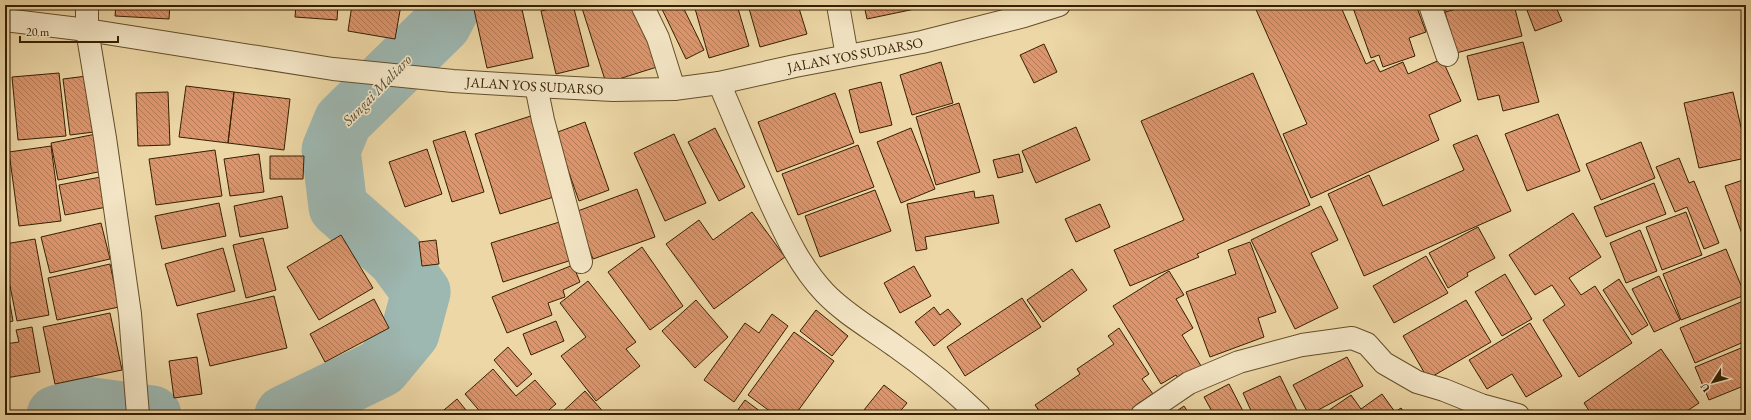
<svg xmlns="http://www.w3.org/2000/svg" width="1751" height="420" font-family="'EB Garamond',serif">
<defs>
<pattern id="building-back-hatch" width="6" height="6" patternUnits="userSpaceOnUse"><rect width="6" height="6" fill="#dc956c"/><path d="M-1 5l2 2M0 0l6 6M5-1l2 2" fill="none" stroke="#b37956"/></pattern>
</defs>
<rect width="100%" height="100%" fill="#edd7a6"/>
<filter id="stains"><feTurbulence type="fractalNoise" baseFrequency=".005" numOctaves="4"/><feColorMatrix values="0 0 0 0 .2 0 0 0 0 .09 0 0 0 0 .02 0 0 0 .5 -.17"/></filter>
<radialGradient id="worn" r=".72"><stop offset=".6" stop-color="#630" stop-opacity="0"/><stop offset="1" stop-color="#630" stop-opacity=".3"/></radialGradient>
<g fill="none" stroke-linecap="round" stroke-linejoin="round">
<!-- river -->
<path stroke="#9db7b1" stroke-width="59" d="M56,415L85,406L152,415
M284,415L381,368L410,333L421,292L396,258L338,207L331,150L343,121L442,24L452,5"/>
</g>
<!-- building -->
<path fill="url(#building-back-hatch)" stroke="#362001" d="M116,5H170L169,19L115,16Z
M232,5H282V7L232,9Z
M296,5H338L337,20L295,17Z
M352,5H401L395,39L348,31Z
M473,5H521L533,58L487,68Z
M566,5H573L589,66L556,74L541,11Z
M581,5H637L657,67L606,83Z
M660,5H682L704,50L686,59Z
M694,5H737L749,46L709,58Z
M748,5H798L807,34L760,47Z
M864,5H934L867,19Z
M1254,5H1340L1366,64L1374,60L1380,72L1403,62L1408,74L1442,59L1461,101L1429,115L1439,140L1311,198L1283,134L1307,124Z
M1352,5H1416L1426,32L1409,38L1415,56L1383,67L1379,55L1371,58Z
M1441,5H1458L1443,11Z
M1472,5H1514L1522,36L1456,53L1445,12Z
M1525,5H1555L1562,21L1535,31Z
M1523,42L1539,102L1503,111L1499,95L1478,100L1467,56Z
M1044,44L1057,72L1034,83L1020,55Z
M941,62L953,103L912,115L900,75Z
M59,73L66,136L18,140L12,77Z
M1253,73L1310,205L1197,254L1199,257L1130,286L1114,250L1184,220L1141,121Z
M5,75H9L8,157H5Z
M87,76L94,132L70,135L63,79Z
M881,82L892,125L860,133L849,90Z
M186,86L234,92L228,143L179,137Z
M168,92L170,145L138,146L136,93Z
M234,92L290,99L284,150L228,143Z
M1733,92L1746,149V158L1699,168L1684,103Z
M835,93L854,143L777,172L758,122Z
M959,103L980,172L936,185L916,117Z
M537,114L563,194L500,214L475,134Z
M1558,114L1580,171L1527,191L1505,134Z
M585,122L609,190L579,201L555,133Z
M1076,127L1090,160L1036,183L1022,151Z
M715,128L745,187L719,201L688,142Z
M911,128L935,189L901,203L877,142Z
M465,131L484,192L452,202L433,141Z
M96,134L103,171L58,180L51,143Z
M674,134L706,203L665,221L634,153Z
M1477,135L1511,211L1364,276L1328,194L1369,175L1383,206L1464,170L1453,145Z
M1641,142L1655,178L1601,200L1586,164Z
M858,145L874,187L798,215L782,174Z
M51,146L61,221L19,226L9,152Z
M427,149L442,194L405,207L389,162Z
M215,150L222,196L156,205L149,159Z
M259,154L264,192L230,196L224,159Z
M1019,154L1023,172L998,178L993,160Z
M270,156H304L303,179H270Z
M1679,158L1689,183L1694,181L1719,243L1704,249L1687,207L1675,212L1656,167Z
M106,176L112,206L65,215L59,185Z
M5,177L9,230H5Z
M1746,179V236L1743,237L1725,186Z
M1654,183L1666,214L1606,237L1594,207Z
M637,189L655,237L593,259L575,212Z
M875,190L891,231L820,257L805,216Z
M974,191L975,198L993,195L999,223L925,237L927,249L916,251L907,204Z
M282,196L288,228L240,237L234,206Z
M219,203L226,236L162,249L155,216Z
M1100,204L1110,227L1076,242L1065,219Z
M1321,206L1338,240L1311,253L1338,308L1295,329L1251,240Z
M752,212L785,257L714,309L666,244L699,220L713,240Z
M1686,212L1702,255L1662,270L1646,227Z
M1573,213L1601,257L1569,278L1581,295L1595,286L1632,343L1579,377L1543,320L1565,305L1552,285L1535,295L1509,255Z
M566,220L578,258L503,282L491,243Z
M101,223L110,259L50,273L41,237Z
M1478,227L1495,258L1467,273L1468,276L1448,288L1429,253Z
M1640,230L1657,271L1626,283L1610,243Z
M341,235L373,288L319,320L287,267Z
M263,238L276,290L246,298L233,245Z
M35,239L49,315L17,321L5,261V244Z
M436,240L439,264L422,266L419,242Z
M1250,242L1276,312L1258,318L1264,337L1210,357L1186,292L1236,274L1228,250Z
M642,247L683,306L650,330L608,272Z
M223,248L235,291L177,306L165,264Z
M1726,249L1745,295L1681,320L1663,274Z
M1426,256L1448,293L1394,323L1373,286Z
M110,264L119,307L57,320L48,278Z
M573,265L580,282L563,290L565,297L548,303L552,315L507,333L492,297Z
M914,266L931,296L900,313L884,283Z
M1072,269L1087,290L1043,322L1027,300Z
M1169,271L1184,295L1176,299L1193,328L1182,335L1203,369L1181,383L1176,375L1161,384L1113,306Z
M1505,274L1532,319L1502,336L1475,292Z
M5,275L13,321L5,323Z
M1659,276L1680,320L1654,332L1632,289Z
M1619,279L1648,325L1632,335L1603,290Z
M588,281L636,342L626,349L640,366L596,401L561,356L586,337L560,303Z
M274,296L287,348L210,366L197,314Z
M1022,298L1041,327L965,376L947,347Z
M374,299L389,328L325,362L310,334Z
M696,300L728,337L695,368L662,331Z
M1466,300L1491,342L1428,379L1403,336Z
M1741,302L1746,314V341L1695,363L1680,328Z
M934,307L940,315L948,309L961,324L934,346L915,322Z
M816,310L848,336L832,356L800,331Z
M110,313L122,370L55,384L43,327Z
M772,314L788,326L734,402L704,380L745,323L759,333Z
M556,321L564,341L531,355L523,334Z
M1530,323L1562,376L1526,397L1512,374L1487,389L1469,360Z
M32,327L40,372L6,378L5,344L19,342L16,330Z
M1119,328L1149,374L1142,379L1153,394L1136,405L1142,413L1138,415H1042L1035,405L1080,374L1077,369L1114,344L1108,336Z
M794,332L834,361L795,415H775L748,395Z
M1746,346V385L1709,400L1695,367Z
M508,347L532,374L517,387L494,360Z
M1661,349L1699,403L1681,415H1592L1584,403Z
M197,357L202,394L174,398L169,361Z
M1347,357L1363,386L1309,415L1293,385Z
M493,369L516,396L535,380L556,404L543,415H483L465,394Z
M1280,376L1299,415H1253L1243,393Z
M1229,384L1245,415H1214L1204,397Z
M884,385L907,403L897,415H860Z
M585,391L606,415H559Z
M1382,394L1395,412L1401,408L1406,415H1322L1351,395L1361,409Z
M457,399L470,415H438Z
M745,400L765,415H734Z
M1184,406L1190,415H1171Z"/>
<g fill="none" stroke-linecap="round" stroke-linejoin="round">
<defs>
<path id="minor" d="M87,5V30L105,138L130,314L138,415
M642,5L658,38L674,89
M838,5L847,56
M1430,5L1447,55
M719,83C737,124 753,165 772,206C786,236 801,268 825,293C845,314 872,329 895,346C925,367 953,390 979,415
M536,86L543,120L581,262
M1142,415L1189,383L1239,362L1302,345L1352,338L1367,344L1384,363L1417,382L1444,390L1481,405L1518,415"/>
<g id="tertiary">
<path id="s1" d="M5,20L87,30L333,69L453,81L536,86L613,90L674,89L719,83L795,66L922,42L1024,16L1059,5"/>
</g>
</defs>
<!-- minor casing -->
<use href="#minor" stroke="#644e2a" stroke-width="24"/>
<!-- tertiary casing -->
<use href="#tertiary" stroke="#644e2a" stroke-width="24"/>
<!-- minor -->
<use href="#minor" stroke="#f3e5c5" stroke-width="22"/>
<!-- tertiary -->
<use href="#tertiary" stroke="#f3e5c5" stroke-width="22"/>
</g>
<g text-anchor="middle" stroke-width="3.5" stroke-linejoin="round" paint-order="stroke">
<!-- street labels -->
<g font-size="14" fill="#362001" stroke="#f3e5c5">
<text dy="5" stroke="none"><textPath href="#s1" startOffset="858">JALAN YOS SUDARSO</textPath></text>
<text dy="5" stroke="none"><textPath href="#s1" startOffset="534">JALAN YOS SUDARSO</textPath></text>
</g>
<!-- water labels -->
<g font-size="15" font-style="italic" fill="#554d36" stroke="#f3e5c5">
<text transform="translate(377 90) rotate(-46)" y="5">Sungai Maliaro</text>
</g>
</g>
<!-- margin -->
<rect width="1751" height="420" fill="none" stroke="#edd7a6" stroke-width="20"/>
<rect x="6" y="6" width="1739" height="408" fill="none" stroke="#362001" stroke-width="2"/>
<rect x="10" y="10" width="1731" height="400" fill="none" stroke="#362001"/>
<!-- north arrow -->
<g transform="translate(1713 382) rotate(234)" stroke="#f3e5c5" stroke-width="3" paint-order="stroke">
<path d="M0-3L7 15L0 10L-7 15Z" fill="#362001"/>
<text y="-6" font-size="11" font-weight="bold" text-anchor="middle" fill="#362001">U</text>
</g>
<!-- scale -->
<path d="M20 36v6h98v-6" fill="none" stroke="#362001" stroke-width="2"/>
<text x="26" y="36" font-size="12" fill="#362001" stroke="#f3e5c5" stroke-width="3" paint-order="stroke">20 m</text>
<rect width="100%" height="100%" filter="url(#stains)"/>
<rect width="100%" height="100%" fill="url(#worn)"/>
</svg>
